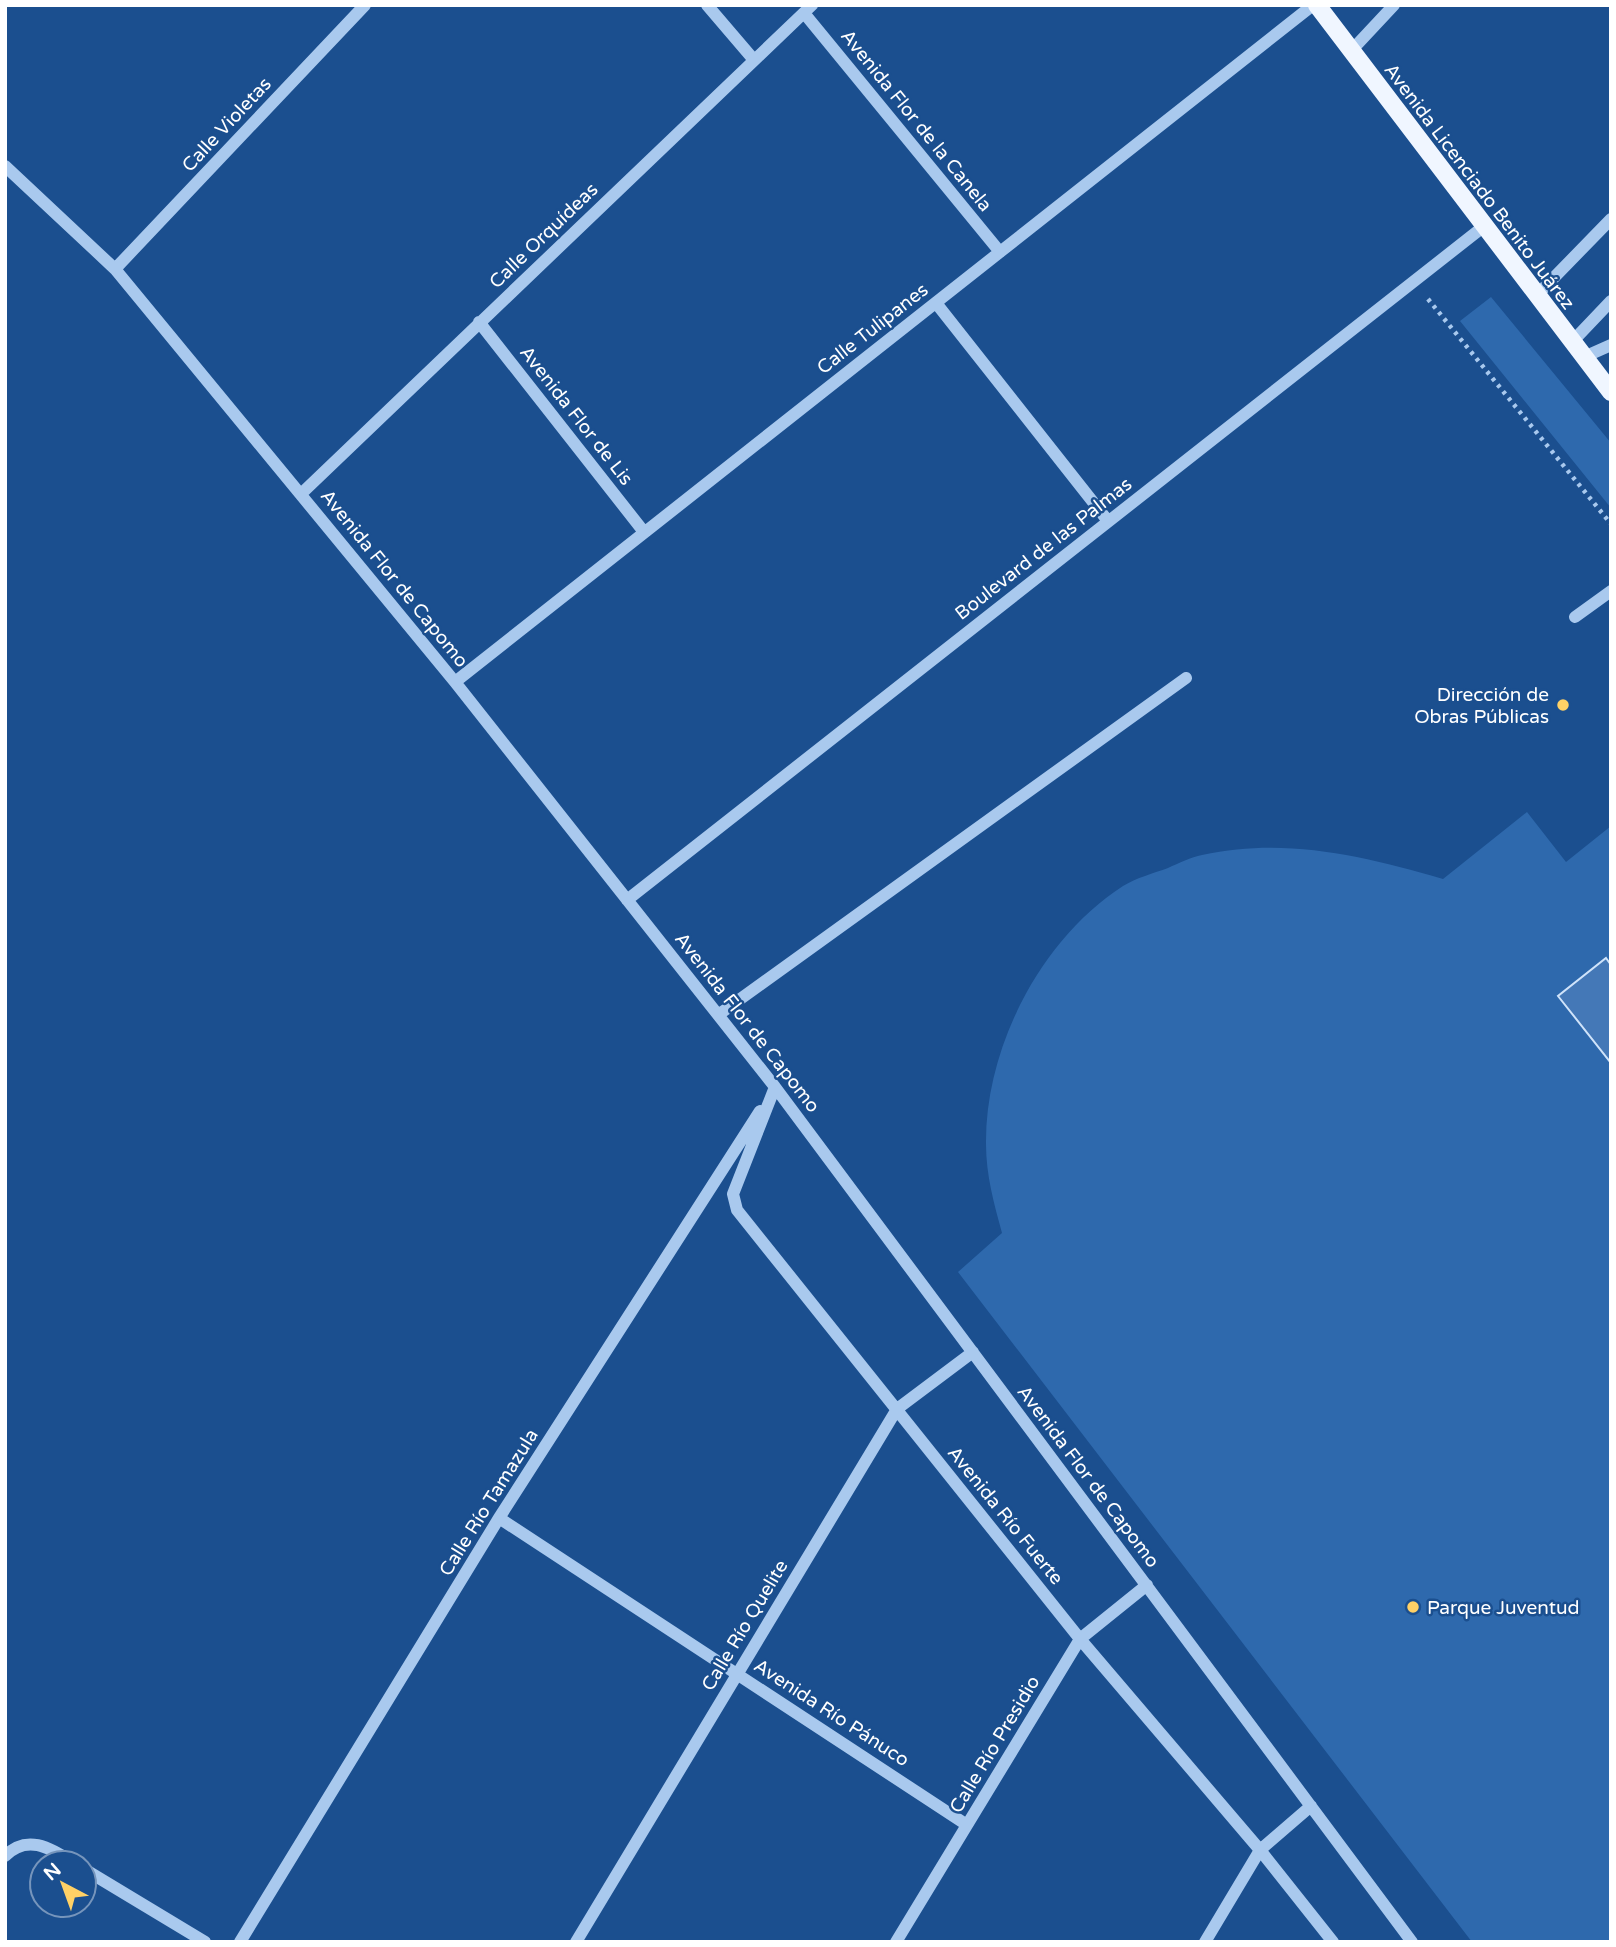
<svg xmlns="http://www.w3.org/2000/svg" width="1616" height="1947" font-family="'Varela Round',sans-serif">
<rect width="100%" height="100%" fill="#1b4f8f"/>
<!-- green -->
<path fill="#2e69ad" d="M1491,297L1611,443V508L1460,321Z
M1527,812L1566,862L1611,826V1942H1472L958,1272L1002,1233C994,1204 986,1175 986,1144C985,1047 1041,939 1123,886C1136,878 1154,873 1168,868C1179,863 1191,857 1202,855C1287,837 1362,856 1443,879Z"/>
<!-- building -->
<path fill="#4478b7" stroke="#cfe3fa" stroke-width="2" d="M1606,958L1611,965V1063L1558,996Z"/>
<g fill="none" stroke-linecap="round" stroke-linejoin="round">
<!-- path -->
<path stroke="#a9c9ee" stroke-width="4.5" stroke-dasharray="3.5 5" stroke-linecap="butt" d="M1428,299L1611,524"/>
<!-- minor -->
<path stroke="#a9c9ee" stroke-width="12" d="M707,5L754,60
M804,13L1000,252
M1351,51L1394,5
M5,166L115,269L455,682L775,1087L1412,1942
M115,269L365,5
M1536,296L1611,219
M936,303L1108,521
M479,322L644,532
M1572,342L1611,301
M1584,357L1611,345
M302,493L812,5
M1575,617L1611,591
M455,682L1313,5
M627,900L1483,227
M718,1015L1186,678
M775,1087L733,1194L737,1210L1080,1639L1260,1850L1333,1942
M499,1518L967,1825
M5,1856C28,1833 51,1849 74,1863
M84,1869L205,1942
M240,1942L499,1518L760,1111
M576,1942L897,1409L973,1352
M896,1942L1080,1639L1147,1585
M1205,1942L1260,1850L1311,1806"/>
<!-- major -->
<path stroke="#f0f6ff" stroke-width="18" d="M1317,5L1611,392"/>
</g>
<!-- markers -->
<g fill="#ffd166" stroke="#1b4f8f" stroke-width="2.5">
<circle cx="1563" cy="705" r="7"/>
<circle cx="1413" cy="1607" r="7"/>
</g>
<g text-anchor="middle" stroke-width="5" stroke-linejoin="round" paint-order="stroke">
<!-- street labels -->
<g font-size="19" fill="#fff" stroke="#1b4f8f">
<text transform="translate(917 120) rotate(51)" y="7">Avenida Flor de la Canela</text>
<text transform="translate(226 124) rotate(-47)" y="7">Calle Violetas</text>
<text transform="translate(1480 186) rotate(53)" y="7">Avenida Licenciado Benito Juárez</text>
<text transform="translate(543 235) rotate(-44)" y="7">Calle Orquídeas</text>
<text transform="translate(872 328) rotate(-38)" y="7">Calle Tulipanes</text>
<text transform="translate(577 415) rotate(52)" y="7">Avenida Flor de Lis</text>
<text transform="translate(1043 548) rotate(-38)" y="7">Boulevard de las Palmas</text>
<text transform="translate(395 578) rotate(51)" y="7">Avenida Flor de Capomo</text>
<text transform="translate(748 1022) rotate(52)" y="7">Avenida Flor de Capomo</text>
<text transform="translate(1089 1476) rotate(53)" y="7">Avenida Flor de Capomo</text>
<text transform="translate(488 1502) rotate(-58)" y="7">Calle Río Tamazula</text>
<text transform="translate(1006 1515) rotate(51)" y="7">Avenida Río Fuerte</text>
<text transform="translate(744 1625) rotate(-59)" y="7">Calle Río Quelite</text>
<text transform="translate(832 1712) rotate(33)" y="7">Avenida Río Pánuco</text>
<text transform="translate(994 1744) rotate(-59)" y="7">Calle Río Presidio</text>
</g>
<!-- poi labels -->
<g font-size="19" fill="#fff" stroke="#1b4f8f" text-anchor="end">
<text x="1549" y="701">Dirección de<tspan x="1549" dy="22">Obras Públicas</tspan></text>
<text x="1427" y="1614" text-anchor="start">Parque Juventud</text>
</g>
</g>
<!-- border -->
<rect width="1616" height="1947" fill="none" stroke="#ffffff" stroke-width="14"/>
<!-- north arrow -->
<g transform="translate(63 1884) rotate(319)"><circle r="33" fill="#1b4f8f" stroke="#7695bc" stroke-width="2"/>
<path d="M0-5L12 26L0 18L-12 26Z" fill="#ffd166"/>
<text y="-10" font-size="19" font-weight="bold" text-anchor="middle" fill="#ffffff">N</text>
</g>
</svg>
